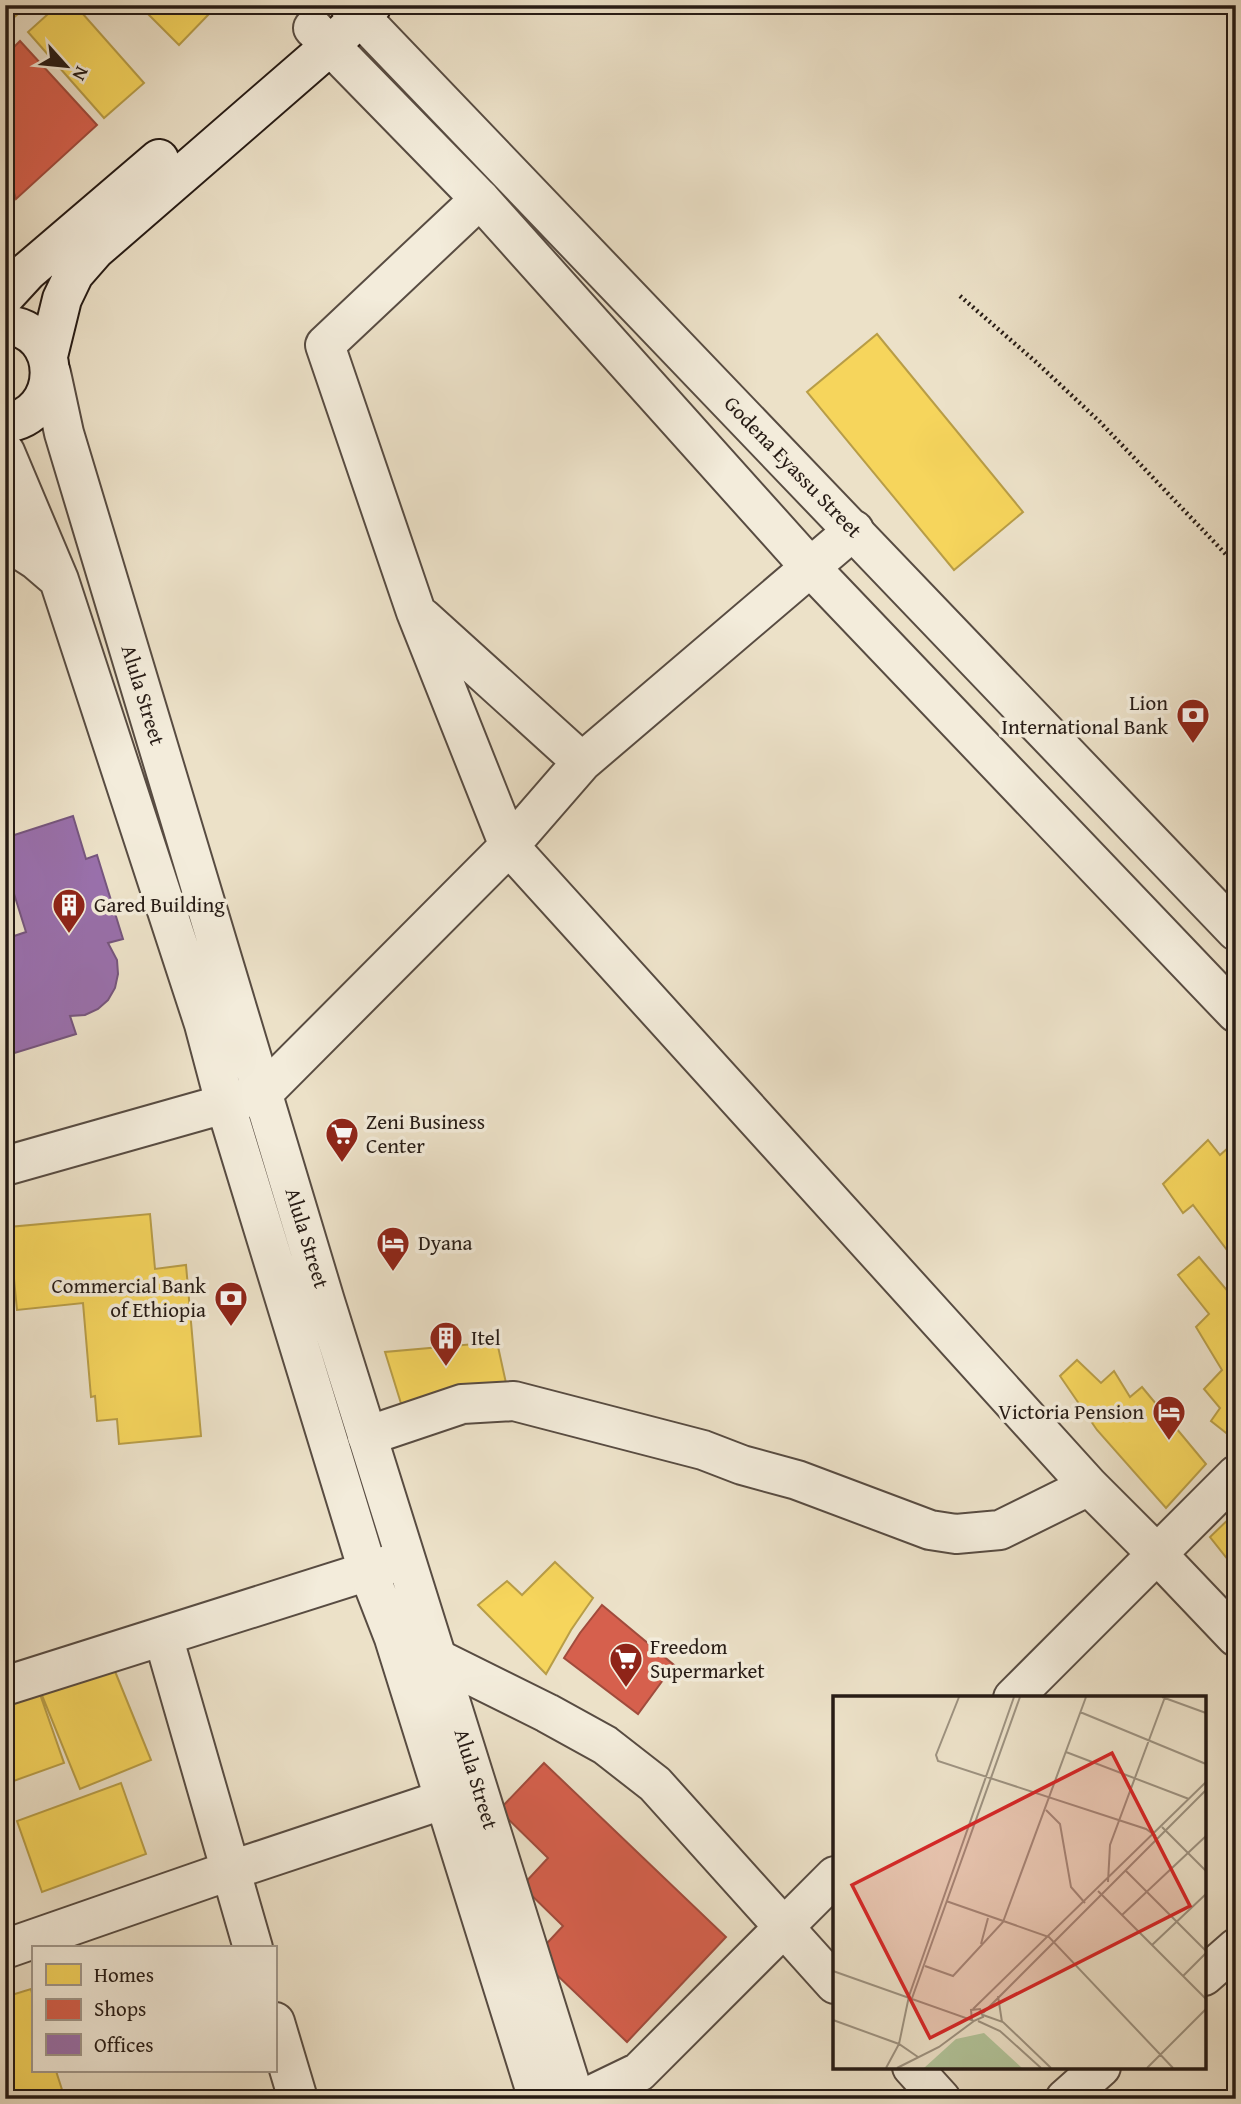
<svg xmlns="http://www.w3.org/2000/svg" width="1241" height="2104" font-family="'Gentium Book Plus',serif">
<rect width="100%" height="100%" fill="#ece1c8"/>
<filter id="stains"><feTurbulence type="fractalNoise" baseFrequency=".00286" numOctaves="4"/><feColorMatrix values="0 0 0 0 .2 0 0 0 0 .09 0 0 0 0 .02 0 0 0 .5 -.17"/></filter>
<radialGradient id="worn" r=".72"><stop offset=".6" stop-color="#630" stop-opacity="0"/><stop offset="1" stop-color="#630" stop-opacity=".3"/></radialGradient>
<!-- homes -->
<path fill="#f6d55c" stroke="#b89d47" stroke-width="2" d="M5,5H28L11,20L5,13Z
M58,5H75L144,83L104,118L28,32Z
M139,5H205L211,12L179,45Z
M877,334L1023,512L954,570L807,392Z
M1208,1140L1220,1155L1236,1141V1262L1193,1205L1183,1213L1163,1184Z
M150,1214L155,1269L186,1265L201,1436L119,1444L117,1419L97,1421L95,1396L91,1397L83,1303L17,1310L9,1227Z
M1199,1257L1236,1301L1235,1440L1211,1421L1220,1408L1204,1389L1222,1370L1196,1327L1209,1314L1178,1275Z
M497,1342L506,1383L404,1413L385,1352Z
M1077,1360L1101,1383L1114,1371L1130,1397L1142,1387L1206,1464L1166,1508L1097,1430L1060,1376Z
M1236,1512V1554L1229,1561L1210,1537Z
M555,1562L593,1598L571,1630L546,1674L478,1605L507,1581L522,1595Z
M110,1659L151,1760L80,1789L39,1688Z
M34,1677L64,1763L5,1784V1687Z
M121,1783L146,1854L42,1892L17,1821Z
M31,1989L33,1997V2071H56L65,2099H5V1997Z"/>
<!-- shops -->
<path fill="#d6604d" stroke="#a14b3c" stroke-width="2" d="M20,41L97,125L16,199L5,164V56Z
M602,1605L674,1665L638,1714L564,1658L580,1633Z
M544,1763L726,1937L627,2042L536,1955L563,1926L522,1886L548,1858L499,1810Z"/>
<!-- offices -->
<path fill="#9970ab" stroke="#76567e" stroke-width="2" d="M73,816L86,859L97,855L123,939L108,943L117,960L118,974L115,988L108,1000L98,1009L85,1015L70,1016L76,1034L5,1056V939L26,932L5,865V838Z"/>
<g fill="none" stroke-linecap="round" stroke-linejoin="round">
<defs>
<path id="minor" d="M480,199L325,345L416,612L509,846L1089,1486L1157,1554L1236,1637
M423,618L582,762
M263,1093L509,846L582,762L854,530
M367,1436L462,1404L514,1401L703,1450L742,1465L797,1480L930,1530L956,1534L1000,1530L1089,1486
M163,1636L253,1948
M412,1646L547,1713L605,1745L655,1784L835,1984
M5,1686L400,1561
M1013,1698L1236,1475
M5,1949L229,1871L445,1799
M1204,1976L1236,1948
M275,2022L298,2099
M912,2067L941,2099
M583,2099L639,2072L835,1876
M1065,2099L1101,2067"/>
<path id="tertiary" d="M349,5L1236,931
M313,28L480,199L811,568L1236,1013
M51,373L64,433L325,1301L575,2099
M5,452L59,580L204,1024L225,1103L368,1571L394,1638L538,2099
M5,540L36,560L57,578
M5,1166L249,1097"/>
<path id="secondary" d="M5,296L28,271L159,159
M5,325C65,329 64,416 5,423
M48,356L62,299L74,274L95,250L330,46L372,5"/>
</defs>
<!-- minor casing -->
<use href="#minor" stroke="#584c42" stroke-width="42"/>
<!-- tertiary casing -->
<use href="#tertiary" stroke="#584c42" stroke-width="42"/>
<!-- secondary casing -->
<use href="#secondary" stroke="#261b15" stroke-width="42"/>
<!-- path -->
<path stroke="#261b15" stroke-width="4.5" stroke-dasharray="2 3.5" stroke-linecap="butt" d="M960,296L1036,362L1100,422L1236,565"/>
<!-- minor -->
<use href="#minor" stroke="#f3ecdb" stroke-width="38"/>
<!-- tertiary -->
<use href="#tertiary" stroke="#f3ecdb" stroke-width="38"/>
<!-- secondary -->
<use href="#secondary" stroke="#f3ecdb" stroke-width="38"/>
</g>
<!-- icons -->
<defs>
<symbol id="bank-pin" viewBox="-11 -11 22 30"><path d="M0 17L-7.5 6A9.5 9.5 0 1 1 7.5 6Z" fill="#8f2418" stroke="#f3ecdb"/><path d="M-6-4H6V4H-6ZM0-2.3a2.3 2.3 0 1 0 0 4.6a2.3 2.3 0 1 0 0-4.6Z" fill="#fff"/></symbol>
<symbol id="building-pin" viewBox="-11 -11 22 30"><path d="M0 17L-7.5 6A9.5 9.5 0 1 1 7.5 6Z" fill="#8f2418" stroke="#f3ecdb"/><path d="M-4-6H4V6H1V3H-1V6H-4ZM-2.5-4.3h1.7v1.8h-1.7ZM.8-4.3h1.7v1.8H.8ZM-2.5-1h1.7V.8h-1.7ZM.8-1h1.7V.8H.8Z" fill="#fff"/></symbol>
<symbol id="supermarket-pin" viewBox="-11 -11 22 30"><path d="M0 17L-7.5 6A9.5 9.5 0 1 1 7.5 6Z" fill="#8f2418" stroke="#f3ecdb"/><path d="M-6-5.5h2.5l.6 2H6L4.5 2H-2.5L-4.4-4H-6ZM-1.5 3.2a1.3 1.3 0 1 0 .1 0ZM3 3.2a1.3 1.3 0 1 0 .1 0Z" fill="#fff"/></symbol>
<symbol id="hotel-pin" viewBox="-11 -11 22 30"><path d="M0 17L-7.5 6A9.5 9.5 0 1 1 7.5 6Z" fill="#8f2418" stroke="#f3ecdb"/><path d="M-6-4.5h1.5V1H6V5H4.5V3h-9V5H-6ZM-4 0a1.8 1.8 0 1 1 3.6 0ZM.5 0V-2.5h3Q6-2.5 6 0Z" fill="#fff"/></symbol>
</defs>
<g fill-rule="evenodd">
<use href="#bank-pin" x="1174" y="696" width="38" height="52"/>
<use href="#building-pin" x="50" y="886" width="38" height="52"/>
<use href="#supermarket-pin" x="323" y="1115" width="38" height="52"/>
<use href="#hotel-pin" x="374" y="1224" width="38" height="52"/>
<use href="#bank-pin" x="212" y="1279" width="38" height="52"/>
<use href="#building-pin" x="427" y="1319" width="38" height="52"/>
<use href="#hotel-pin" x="1150" y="1393" width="38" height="52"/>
<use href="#supermarket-pin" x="607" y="1640" width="38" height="52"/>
</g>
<g text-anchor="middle" stroke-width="7" stroke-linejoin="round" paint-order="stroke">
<!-- street labels -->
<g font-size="21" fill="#261b15" stroke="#f3ecdb">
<text transform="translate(793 467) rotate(46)" y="7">Godena Eyassu Street</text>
<text transform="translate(143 695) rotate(73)" y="7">Alula Street</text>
<text transform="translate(307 1238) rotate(73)" y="7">Alula Street</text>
<text transform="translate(476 1779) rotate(73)" y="7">Alula Street</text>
</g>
<!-- poi labels -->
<g font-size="21" fill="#261b15" stroke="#f3ecdb" text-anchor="start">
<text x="1168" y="710" text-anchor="end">Lion<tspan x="1168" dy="24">International Bank</tspan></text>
<text x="94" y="912">Gared Building</text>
<text x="366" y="1129">Zeni Business<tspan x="366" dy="24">Center</tspan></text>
<text x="418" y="1250">Dyana</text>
<text x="206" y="1293" text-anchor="end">Commercial Bank<tspan x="206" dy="24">of Ethiopia</tspan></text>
<text x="471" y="1345">Itel</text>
<text x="1144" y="1419" text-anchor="end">Victoria Pension</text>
<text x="650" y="1654">Freedom<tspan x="650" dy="24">Supermarket</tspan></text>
</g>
</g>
<!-- overview -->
<g transform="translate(833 1696)">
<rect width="373" height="373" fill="#ece1c8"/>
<path d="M151,337L189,372H91L123,343Z" fill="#b2c49a"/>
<path fill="none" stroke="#9d9280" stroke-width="2" d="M126,1L103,59L105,65L313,133L323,140M329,1L373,17M247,16L373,68M233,56L356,103M213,114L227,128L238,191L252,207M329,131L373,175M292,174L373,255M275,186L277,149L332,1M265,195L373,303M113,205L216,241L340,372M289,219L373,140M148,248L155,222M319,249L373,198M92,270L120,280L170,226L253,1M0,275L141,325L150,321L147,313L138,314L139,324M350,280L373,257M165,300L169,326M78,305L187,1M140,313L373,86M150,317L373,94M150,319L170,326L218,372M0,324L66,348L85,361M145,325L167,335L208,372M53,372L66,348L76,300L181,1M64,372L106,351L141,325M314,372L373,313"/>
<path fill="#d62828" fill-opacity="0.15" stroke="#d62828" stroke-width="3.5" d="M279,57L357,210L97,342L19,189Z"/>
<rect width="373" height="373" fill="none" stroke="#261b15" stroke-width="3.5"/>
</g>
<!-- margin -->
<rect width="1241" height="2104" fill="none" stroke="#ece1c8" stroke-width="28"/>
<rect x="7" y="7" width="1227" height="2090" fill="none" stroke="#261b15" stroke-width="3.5"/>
<rect x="14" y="14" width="1213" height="2076" fill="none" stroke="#261b15" stroke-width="2"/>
<!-- legend -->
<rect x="32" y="1946" width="245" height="126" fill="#f3ecdb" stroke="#a1988c" stroke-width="2"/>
<rect x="46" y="1964" width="35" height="21" fill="#f6d55c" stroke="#a1988c" stroke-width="2"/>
<text x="94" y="1982" font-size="21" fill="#261b15">Homes</text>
<rect x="46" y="1999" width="35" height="21" fill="#d6604d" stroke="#a1988c" stroke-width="2"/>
<text x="94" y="2016" font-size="21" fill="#261b15">Shops</text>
<rect x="46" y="2034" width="35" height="21" fill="#9970ab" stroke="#a1988c" stroke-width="2"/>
<text x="94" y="2052" font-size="21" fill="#261b15">Offices</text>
<!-- north arrow -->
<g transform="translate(66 66) rotate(117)" stroke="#f3ecdb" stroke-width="5" paint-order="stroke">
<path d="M0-5L12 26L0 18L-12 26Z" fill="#261b15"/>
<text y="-10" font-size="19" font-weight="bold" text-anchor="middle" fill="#261b15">N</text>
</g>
<rect width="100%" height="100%" filter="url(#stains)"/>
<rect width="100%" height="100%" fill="url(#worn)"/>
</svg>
